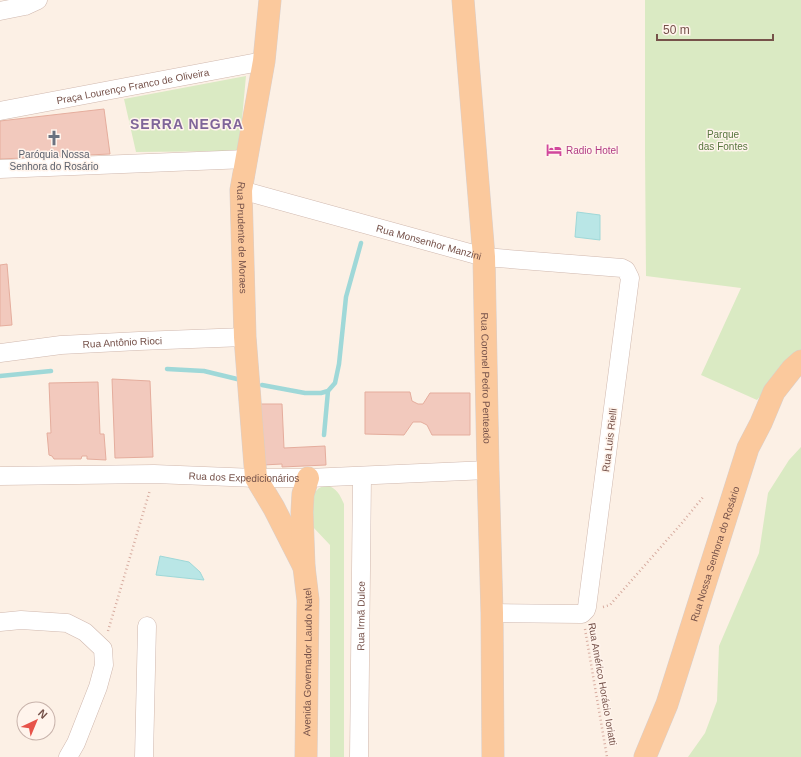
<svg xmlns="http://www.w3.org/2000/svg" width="801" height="757" font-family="Arial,sans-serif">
<rect width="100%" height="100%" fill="#fcf0e5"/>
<!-- green -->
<path fill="#daeac3" d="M645,0H801V353L784,367L757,400L701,375L741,288L646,276L645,150Z
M246,76L239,151L136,152L124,99Z
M801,447V757H688L705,733L717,701L719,646L759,553L768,493L789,460Z
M326,485C337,488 340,495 344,504V757H330V545L313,527L311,499L315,492L319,488Z"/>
<!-- water -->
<path fill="#b9e6e6" stroke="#9fd8d8" d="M577,212L600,215V240L575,237Z
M160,556L189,562L200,572L204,580L156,575Z"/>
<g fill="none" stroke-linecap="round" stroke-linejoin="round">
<!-- stream -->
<path stroke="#9fd8d8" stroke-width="4.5" d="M167,369L204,371L237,379
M0,376L51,371
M262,385L305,393H321L328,391L335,383L339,364L346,297L361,243
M324,435L328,391"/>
</g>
<!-- building -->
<path fill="#f2c9bd" stroke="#e5ad9d" d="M104,109L110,154L0,159V121Z
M7,264L12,325L0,326V265Z
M112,379L150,381L153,457L115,458Z
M98,382L100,434H104L106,460L87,459V456H82L81,459H54L52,456L49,455L47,433H51L49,383Z
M365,392H410L412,401L418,404H423L430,393H470V435H432L427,425L421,422H413L404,435L365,434Z
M260,404H282L284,448L325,446L326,465L282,467V464L263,465Z"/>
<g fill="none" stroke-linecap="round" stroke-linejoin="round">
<defs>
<g id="street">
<path d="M0,11L25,6L38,0"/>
<path id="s1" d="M0,111L264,61"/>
<path d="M0,169L247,159"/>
<path id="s2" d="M241,190L484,257L622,268L626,270L630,278L587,607L586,610L582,614L492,613"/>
<path id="s3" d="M0,353L61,345L139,341L245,337"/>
<path id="s4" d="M0,476L154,474L256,478H308L488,470"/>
<path d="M0,622L21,620L67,623L85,632L103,649L104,665L98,687L76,743L68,757"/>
<path d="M144,757L147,626"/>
<path id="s5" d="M359,757L362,476"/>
</g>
<g id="primary">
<path id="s6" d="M270,0L264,61L241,190L245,337L256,478L274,508L304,567"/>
<path id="s7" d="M463,0L484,257L488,470L492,613L493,757"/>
<path id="s8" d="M306,757L308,600L304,567L302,512L303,494L308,478"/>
<path id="s9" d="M645,757L667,704L748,448L761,423L774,392L792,369L801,361"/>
</g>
</defs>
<!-- street casing -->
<use href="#street" stroke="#d0b8ae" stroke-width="19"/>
<!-- primary casing -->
<use href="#primary" stroke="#d9cfcc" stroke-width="23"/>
<!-- path -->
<path stroke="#d7aca0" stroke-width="2.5" stroke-dasharray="1 3" stroke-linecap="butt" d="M603,607L610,605L681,524L704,496
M585,629L607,757
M108,631L150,490"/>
<!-- street -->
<use href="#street" stroke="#fff" stroke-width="18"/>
<!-- primary -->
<use href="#primary" stroke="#fbc99d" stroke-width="22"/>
</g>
<!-- icons -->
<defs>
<symbol id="church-bare" viewBox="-9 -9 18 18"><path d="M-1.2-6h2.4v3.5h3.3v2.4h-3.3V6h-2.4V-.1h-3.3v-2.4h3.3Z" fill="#6b7280" stroke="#fff4ec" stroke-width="2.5" paint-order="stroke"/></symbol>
<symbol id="hotel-bare" viewBox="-9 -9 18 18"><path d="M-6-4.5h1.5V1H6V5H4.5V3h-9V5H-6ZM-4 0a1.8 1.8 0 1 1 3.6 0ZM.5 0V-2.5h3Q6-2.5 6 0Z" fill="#d1479c" stroke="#fff4ec" stroke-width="2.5" paint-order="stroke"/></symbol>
</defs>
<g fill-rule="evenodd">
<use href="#church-bare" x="43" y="127" width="22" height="22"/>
<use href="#hotel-bare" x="543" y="139" width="22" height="22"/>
</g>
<g text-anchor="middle" stroke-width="3" stroke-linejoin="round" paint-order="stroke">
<!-- street labels -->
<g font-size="10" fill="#76524a" stroke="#fff4ec">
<text dy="4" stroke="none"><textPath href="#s1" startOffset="135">Praça Lourenço Franco de Oliveira</textPath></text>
<text dy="4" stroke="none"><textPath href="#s6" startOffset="240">Rua Prudente de Moraes</textPath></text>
<text dy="4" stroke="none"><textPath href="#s2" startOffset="195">Rua Monsenhor Manzini</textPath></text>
<text dy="4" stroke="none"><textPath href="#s3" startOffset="123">Rua Antônio Rioci</textPath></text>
<text dy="4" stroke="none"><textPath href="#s7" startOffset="379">Rua Coronel Pedro Penteado</textPath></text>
<text transform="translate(609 440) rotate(-83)" y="4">Rua Luis Rielli</text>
<text dy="4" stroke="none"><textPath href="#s4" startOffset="244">Rua dos Expedicionários</textPath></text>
<text dy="4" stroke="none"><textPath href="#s9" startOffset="215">Rua Nossa Senhora do Rosário</textPath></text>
<text dy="4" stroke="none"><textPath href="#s5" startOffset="141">Rua Irmã Dulce</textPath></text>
<text dy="4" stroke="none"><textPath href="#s8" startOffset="95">Avenida Governador Laudo Natel</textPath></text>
<text transform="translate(603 684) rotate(80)" y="4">Rua Américo Horácio Ioriatti</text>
</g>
<!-- park labels -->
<g font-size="10" fill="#58763f" stroke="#fff4ec">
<text x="723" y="138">Parque<tspan x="723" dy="12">das Fontes</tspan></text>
</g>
<!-- hotel labels -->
<g font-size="10" fill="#b23c85" stroke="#fff4ec" text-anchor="start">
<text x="566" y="154">Radio Hotel</text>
</g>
<!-- worship labels -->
<g font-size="10" fill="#5b616d" stroke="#fff4ec">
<text x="54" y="158">Paróquia Nossa<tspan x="54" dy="12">Senhora do Rosário</tspan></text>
</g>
<!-- district labels -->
<g font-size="14" font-weight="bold" letter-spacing="1" fill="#7f6599" stroke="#fff4ec">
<text x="187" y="129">SERRA NEGRA</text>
</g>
</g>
<!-- north arrow -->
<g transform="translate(36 721) rotate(44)"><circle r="19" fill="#fff4ec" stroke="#c8b3ab"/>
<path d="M0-3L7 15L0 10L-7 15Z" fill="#e7534a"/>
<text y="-6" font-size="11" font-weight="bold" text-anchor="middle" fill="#76524a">N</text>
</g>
<!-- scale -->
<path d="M657 34v6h116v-6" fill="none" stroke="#76524a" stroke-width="2"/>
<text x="663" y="34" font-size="12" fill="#76524a" stroke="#fff4ec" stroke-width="3" paint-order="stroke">50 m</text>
</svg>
